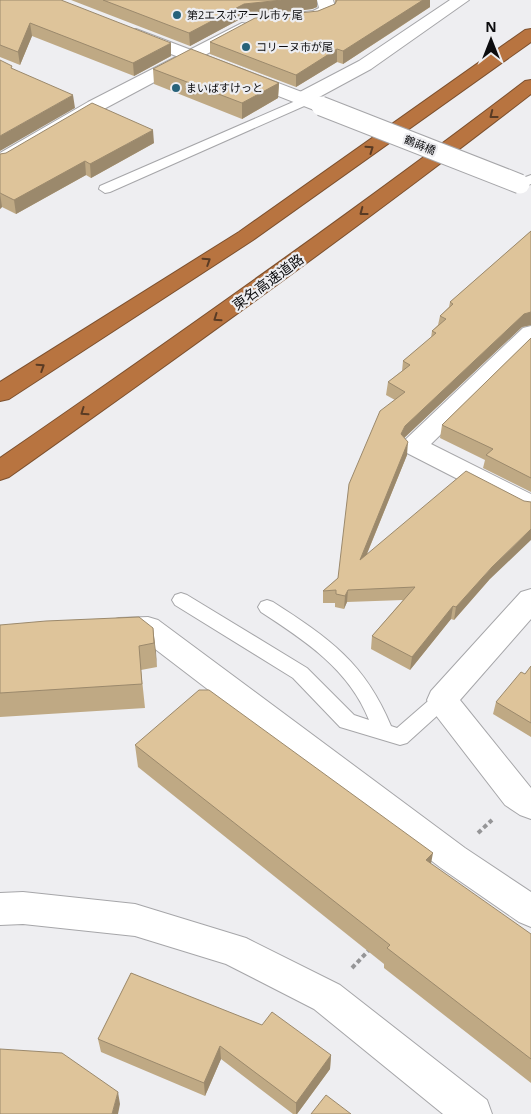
<svg xmlns="http://www.w3.org/2000/svg" width="531" height="1114" font-family="'Open Sans','Noto Sans JP',sans-serif">
<rect width="100%" height="100%" fill="#eeeef1"/>
<g fill="none" stroke-linecap="round" stroke-linejoin="round">
<defs>
<path id="lane" d="M307,96L313,100L311,103L110,192L105,193L99,189L100,186Z
M531,175V184L520,188L514,184L515,181Z
M181,593L187,595L307,668L354,715L369,720C349,669 304,640 261,612L258,607L261,602L267,600L273,602C329,638 365,663 391,726L397,728L435,695L442,692L449,695L452,700L449,705L407,743L400,745L340,727L293,678L175,605L172,600L175,595Z"/>
<path id="street" d="M317,0H333L336,10C328,23 303,25 289,22L287,18L289,14L313,11L319,8Z
M450,0H469L371,69L310,102L303,104L296,102L294,98L296,94L359,61Z
M242,23L248,24L251,28L248,32L102,110L7,165L0,167V153L88,102Z
M531,326V346L431,444L531,494V514L522,512L405,452L401,446L405,440L523,328Z
M148,617L158,620L465,848L531,892V927L519,922L441,868L142,639L119,640L109,637L105,629L109,621L119,618Z
M23,892L135,904L246,938L340,985L487,1100L492,1114H443L314,1009L226,964L135,936L23,924L0,925V893Z"/>
<path id="secondary" d="M136,29L328,102L330,106L328,110L321,112L314,110L130,38L127,34L130,30Z
M531,589V619L460,700L531,788V819L520,815L505,805L431,709L427,700L431,691L521,592Z"/>
<path id="highway" d="M531,29V42L253,240L9,399L0,401V382L239,232L525,30Z
M531,80V94C361,226 185,352 9,477L0,480V458C177,336 353,212 525,81Z"/>
</defs>
<!-- lane casing -->
<use href="#lane" stroke="#a6a6a9" stroke-width="2"/>
<!-- street casing -->
<use href="#street" stroke="#a6a6a9" stroke-width="2"/>
<!-- secondary casing -->
<use href="#secondary" stroke="#a6a6a9" stroke-width="2"/>
<!-- highway casing -->
<use href="#highway" stroke="#7c502e" stroke-width="2"/>
<!-- path -->
<path stroke="#959597" stroke-width="4" stroke-dasharray="4.5 3" stroke-linecap="butt" d="M478,833L492,820
M352,968L370,949"/>
<!-- lane -->
<use href="#lane" fill="#fff" fill-rule="evenodd"/>
<!-- street -->
<use href="#street" fill="#fff" fill-rule="evenodd"/>
<!-- secondary -->
<use href="#secondary" fill="#fff" fill-rule="evenodd"/>
<!-- highway -->
<use href="#highway" fill="#b87440" fill-rule="evenodd"/>
<defs>
<path id="secondary-bridge" d="M321,106L520,184"/>
</defs>
<!-- secondary-bridge casing -->
<use href="#secondary-bridge" stroke="#a6a6a9" stroke-width="21" stroke-linecap="butt"/>
<!-- secondary-bridge -->
<use href="#secondary-bridge" stroke="#fff" stroke-width="19"/>
</g>
<!-- wall -->
<path fill="#bfa984" d="M0,0L171,56L134,76L32,36L20,65L0,57Z
M71,0H317V7L312,9L244,17L190,46Z
M335,0H430V7L397,29L343,64L337,62L296,87L210,54V42L318,11L335,4Z
M153,69L279,83L278,98L242,119L154,84Z
M154,143L91,178L86,175L16,214L2,207L0,209V154Z
M531,231V325L522,327L404,438L407,455L367,554L489,580L454,620L451,619L410,670L371,649L372,636L403,600L347,602L344,609L335,607V603H323V591L338,578L395,400L386,395L388,382L402,371L403,361L431,338L432,331L438,325L440,316L449,307L450,302Z
M531,338V492L483,468L485,460L440,438L442,425Z
M0,625L153,628L157,667L141,670L145,708L0,717Z
M531,666V737L493,714L496,702L525,674Z
M135,745L531,934V1083L384,968V964L138,767Z
M131,973L331,1055L330,1069L297,1114H293L221,1059L205,1096L101,1052L98,1039Z"/>
<!-- shaded-wall -->
<path fill="#9b896c" d="M282,0H317V7L312,9L244,17L190,46L189,33L244,4Z
M422,0H430V7L343,64V51Z
M30,23L32,36L20,65L18,52Z
M171,43V56L134,76L133,63Z
M337,49V62L296,87V75Z
M279,83L278,98L242,119V103Z
M73,95L75,108L0,151V136Z
M153,130L154,143L91,178L90,164Z
M85,161L86,175L16,214L14,200Z
M0,193L2,207L0,209Z
M531,312V325L522,327L403,439L401,434L405,426L524,314Z
M408,442L407,455L359,573L360,560Z
M531,529V540L489,580L454,620L456,607L492,567Z
M348,590L347,602L344,609L345,596Z
M453,606L451,619L410,670L412,657Z
M153,628L156,652L157,667L154,643Z
M433,853L429,874L426,860Z
M220,1046L221,1059L205,1096L204,1083Z
M331,1055L330,1069L297,1114H296V1103Z
M118,1092L120,1104L118,1114H112Z"/>
<!-- building -->
<path fill="#dec49a" stroke="#9b896c" d="M0,0H61L171,43L133,63L30,23L18,52L0,45Z
M103,0H282L244,4L189,33Z
M337,0H423L343,51L337,49L296,75L210,42L255,18L318,11L335,4Z
M191,49L279,83L242,103L153,69Z
M0,60L12,66L11,68L73,95L0,136Z
M92,103L153,130L90,164L85,161L14,200L0,193V154L6,153Z
M531,231V312L524,314L405,426L401,434L408,442L360,560L466,471L524,501L531,502V529L492,567L456,607L453,606L412,657L372,636L415,587L348,590L345,596L336,594V590L323,591L338,578L349,484L380,411L405,392L388,382L410,365L403,361L436,333L432,331L446,319L440,316L453,304L450,302Z
M531,338V478L486,455L493,449L442,425Z
M139,617L153,628L154,643L139,646L142,684L0,693V625L46,621Z
M531,666V723L496,702L521,672L525,674Z
M199,690H209L433,853L426,860L531,934V1059L387,948L390,945L135,745Z
M131,973L262,1025L272,1012L331,1055L296,1103L220,1046L204,1083L98,1039Z
M0,1049L62,1053L118,1092L112,1114H0Z
M326,1095L351,1114H311Z"/>
<!-- one-way arrows -->
<defs><path id="oneway-chevron" d="M-2-3.5L2.5 0L-2 3.5" fill="none" stroke-width="1.6" stroke-linecap="round" stroke-linejoin="round" transform="scale(1.25)"/></defs>
<g stroke="#593b24">
<use href="#oneway-chevron" transform="translate(493 115) rotate(142)"/>
<use href="#oneway-chevron" transform="translate(370 149) rotate(-35)"/>
<use href="#oneway-chevron" transform="translate(363 212) rotate(143)"/>
<use href="#oneway-chevron" transform="translate(207 261) rotate(-33)"/>
<use href="#oneway-chevron" transform="translate(217 318) rotate(145)"/>
<use href="#oneway-chevron" transform="translate(41 367) rotate(-33)"/>
<use href="#oneway-chevron" transform="translate(84 412) rotate(145)"/>
</g>
<!-- markers -->
<g fill="#27627a" stroke="#eeeef1" stroke-width="2">
<circle cx="177" cy="15" r="5"/>
<circle cx="246" cy="47" r="5"/>
<circle cx="176" cy="88" r="5"/>
</g>
<g text-anchor="middle" stroke-width="4.5" stroke-linejoin="round" paint-order="stroke">
<!-- far-poi labels -->
<g font-size="11" fill="#0c0c0e" stroke="#eeeef1" text-anchor="start">
<text x="187" y="19">第2エスポアール市ヶ尾</text>
<text x="256" y="51">コリーヌ市が尾</text>
<text x="186" y="92">まいばすけっと</text>
</g>
<!-- far-street labels -->
<g font-size="11" fill="#0c0c0e" stroke="#eeeef1">
<text transform="translate(420 145) rotate(22)" y="4">鶴蒔橋</text>
</g>
<!-- street labels -->
<g font-size="14" fill="#0c0c0e" stroke="#eeeef1">
<text transform="translate(268 282) rotate(-36)" y="5">東名高速道路</text>
</g>
</g>
<!-- north arrow -->
<g transform="translate(491 40)" stroke="#eeeef1" stroke-width="4" paint-order="stroke">
<path d="M0-4L9 19L0 12L-9 19Z" fill="#0c0c0e"/>
<text y="-8" font-size="14" font-weight="bold" text-anchor="middle" fill="#0c0c0e">N</text>
</g>
</svg>
